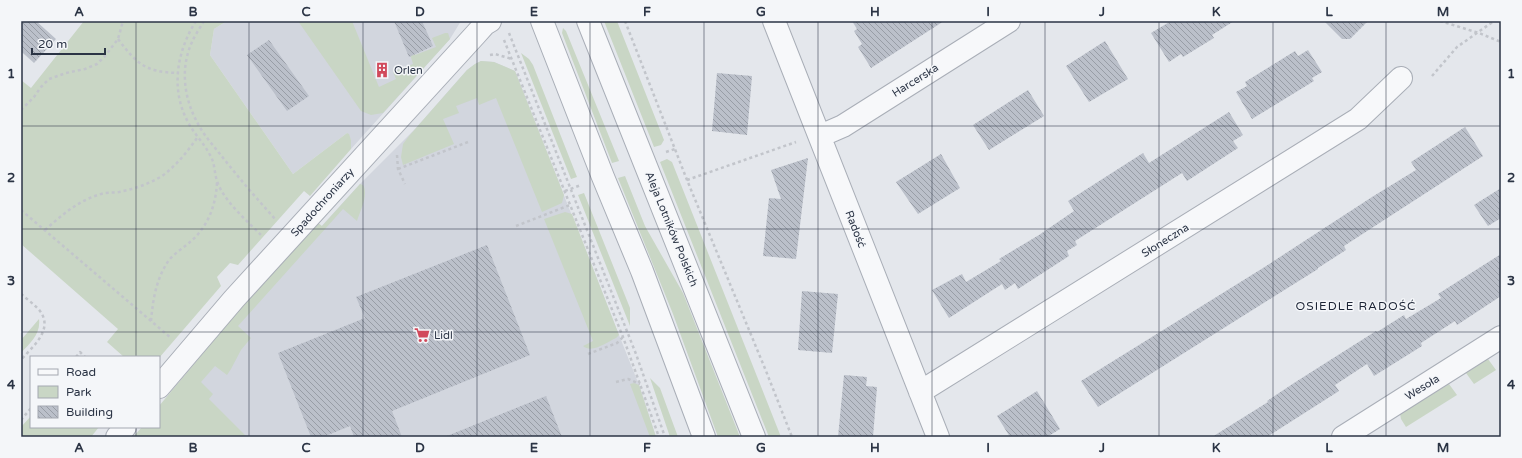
<svg xmlns="http://www.w3.org/2000/svg" width="1522" height="458" font-family="'Varela Round',sans-serif">
<defs>
<pattern id="building-back-hatch" width="6" height="6" patternUnits="userSpaceOnUse"><rect width="6" height="6" fill="#bbc0ca"/><path d="M-1 5l2 2M0 0l6 6M5-1l2 2" fill="none" stroke="#989da6"/></pattern>
</defs>
<rect width="100%" height="100%" fill="#e4e7ec"/>
<!-- built -->
<path fill="#d2d6de" d="M227,21H461L450,39L351,149V140L347,133L293,174L210,55L214,29Z
M481,61L494,62L515,71L619,335L639,385L656,437H221L172,390L360,184L415,129L467,70L475,64Z"/>
<!-- green -->
<path fill="#c9d6c5" d="M84,21H227L214,29L210,55L293,174L347,133L349,134L351,140V149L310,196L304,191L238,265L230,263L217,277L221,286L159,358V357H124L107,342L118,329L21,244V80L31,88Z
M298,21H352L379,87L396,79L393,72L413,64L408,47L412,46L415,55L436,47L432,38L445,33H448L450,39L383,113L371,115L361,111Z
M604,21H617L664,140L661,145L654,147Z
M563,28L566,31L619,161L612,163L562,33Z
M521,53L529,59L533,65L577,177L571,179Z
M481,61L494,62L515,71L564,195L562,203L542,212L496,98L479,105L477,98L456,106L459,113L443,119L454,144L403,165L401,157L403,144L409,136L467,70L475,64Z
M667,159L672,162L781,437H769L660,162Z
M625,176L645,226L683,293L740,437H718L673,314L618,178Z
M360,184L363,185C369,195 360,211 357,221L343,209L238,326L251,338L241,350L231,369L227,375L215,366L201,382L213,394L209,399L247,437H133L142,427H159V406L240,309L317,222L322,226Z
M584,193L630,308V326L578,195Z
M565,212L572,214L619,335L616,338C607,342 592,354 583,346L593,341L544,219Z
M39,319C41,334 30,343 21,353V340Z
M1488,359L1496,370L1474,384L1466,373Z
M650,378L660,388L678,437H670Z
M634,383L639,385L656,437H650L630,384Z
M1449,384L1457,395L1406,427L1401,419L1400,414Z
M31,416V427H99L91,437H21V427Z"/>
<!-- building -->
<path fill="url(#building-back-hatch)" d="M21,21H36L56,39L34,63L21,51Z
M394,21H422L433,46L409,57Z
M852,21H944L871,68L858,47L862,44L854,31L857,29Z
M1171,21H1234L1212,35L1214,38L1183,57L1181,54L1169,62L1151,33Z
M1324,21H1368L1350,39H1342Z
M269,40L309,96L287,111L247,55Z
M1105,41L1128,79L1089,102L1066,66Z
M1308,50L1322,72L1312,78L1314,81L1252,119L1236,92L1247,86L1245,82L1295,51L1298,56Z
M717,73L752,76L747,135L712,131Z
M1028,90L1044,116L989,150L973,125Z
M1229,112L1243,135L1233,141L1238,148L1187,181L1182,173L1075,241L1077,245L1067,251L1069,256L1018,289L1015,283L1005,290L1002,284L949,318L932,290L962,274L966,282L1001,261L999,259L1039,235L1074,211L1068,201L1143,153L1149,163Z
M1465,127L1483,156L1344,246L1346,250L1318,268V269L1098,407L1081,381L1263,268L1372,197L1416,170L1411,162Z
M941,154L960,188L918,214L896,182Z
M808,158L796,259L763,256L769,198L781,199L771,170Z
M1501,188V218L1488,226L1474,205Z
M487,245L530,355L392,411L402,437H354L350,426L323,437H311L278,353L365,318L356,297Z
M1501,254V296L1457,325L1455,321L1421,343L1422,346L1374,376L1367,364L1335,385L1339,391L1267,437H1212L1268,402L1267,401L1294,383L1376,331L1377,332L1404,315L1406,319L1441,298L1438,294Z
M802,291L838,294L832,353L798,350Z
M844,375L867,377L866,386L877,387L873,437H838Z
M1037,391L1060,429L1047,437H1010L997,416Z
M546,396L562,437H448L447,436Z"/>
<g fill="none" stroke-linecap="round" stroke-linejoin="round">
<defs>
<path id="minor" d="M774,21L938,437
M820,136L843,126L1009,21
M159,387L234,299L476,34L485,24L490,21
M920,392L1358,119L1401,78
M117,437L125,427
M1343,437L1501,337"/>
<path id="tertiary" d="M542,21L603,177L642,271L704,437
M588,21L754,437"/>
</defs>
<!-- minor casing -->
<use href="#minor" stroke="#a9aeb7" stroke-width="24"/>
<!-- tertiary casing -->
<use href="#tertiary" stroke="#a9aeb7" stroke-width="24"/>
<!-- path -->
<path stroke="#c2c5cb" stroke-width="2.5" stroke-dasharray="3 3" stroke-linecap="butt" d="M196,21C177,51 170,89 188,122C194,134 204,143 210,155C215,163 214,172 217,181C223,200 247,221 261,235
M204,21C200,28 195,35 192,42C180,68 184,98 197,122C203,134 212,144 220,154C238,177 257,199 276,220
M625,21L687,180L766,371L792,437
M1440,21L1479,33L1501,42
M509,33L636,354L665,437
M118,39C137,64 145,72 178,73
M504,40L623,337L659,437
M490,55L495,54L512,59
M1432,76L1457,47L1494,21
M21,110L34,97L41,87L49,79L66,73L85,69L97,64L105,56L118,39L123,21
M666,152L675,149
M397,155L398,169L405,184
M398,169L468,142
M687,180L796,142
M565,191L581,185
M21,210L171,338
M516,226L570,205
M45,230C62,215 79,200 101,194C107,192 113,193 119,192C134,189 149,184 162,176C176,166 187,152 197,138
M21,294C27,299 35,305 40,311C54,330 32,347 21,360
M151,321C153,299 156,279 169,260C175,253 183,248 190,242C208,227 216,205 217,182
M588,354L617,343L623,337
M76,357L80,352L85,357
M616,382L628,379L640,384
M21,420L31,408"/>
<!-- minor -->
<use href="#minor" stroke="#f7f8fa" stroke-width="22"/>
<!-- tertiary -->
<use href="#tertiary" stroke="#f7f8fa" stroke-width="22"/>
</g>
<!-- grid -->
<path fill="none" stroke="#2b3445" stroke-width="1" stroke-opacity="0.55" d="M136,21V357M249,21V437M363,21V437M477,21V437M590,21V437M704,21V437M818,21V437M932,21V437M1045,21V437M1159,21V437M1273,21V437M1386,21V437M21,126H1501M21,229H1501M21,332H1501M136,427V437"/>
<!-- icons -->
<defs>
<symbol id="building-bare" viewBox="-9 -9 18 18"><path d="M-4-6H4V6H1V3H-1V6H-4ZM-2.5-4.3h1.7v1.8h-1.7ZM.8-4.3h1.7v1.8H.8ZM-2.5-1h1.7V.8h-1.7ZM.8-1h1.7V.8H.8Z" fill="#d1495b" stroke="#f4f6f9" stroke-width="2.5" paint-order="stroke"/></symbol>
<symbol id="supermarket-bare" viewBox="-9 -9 18 18"><path d="M-6-5.5h2.5l.6 2H6L4.5 2H-2.5L-4.4-4H-6ZM-1.5 3.2a1.3 1.3 0 1 0 .1 0ZM3 3.2a1.3 1.3 0 1 0 .1 0Z" fill="#d1495b" stroke="#f4f6f9" stroke-width="2.5" paint-order="stroke"/></symbol>
</defs>
<g fill-rule="evenodd">
<use href="#building-bare" x="371" y="59" width="22" height="22"/>
<use href="#supermarket-bare" x="411" y="324" width="22" height="22"/>
</g>
<g text-anchor="middle" stroke-width="3" stroke-linejoin="round" paint-order="stroke">
<!-- poi labels -->
<g font-size="11" fill="#2b3445" stroke="#f4f6f9" text-anchor="start">
<text x="394" y="74">Orlen</text>
<text x="434" y="339">Lidl</text>
</g>
<!-- street labels -->
<g font-size="11" fill="#2b3445" stroke="#f4f6f9">
<text transform="translate(915 80) rotate(-32)" y="4">Harcerska</text>
<text transform="translate(322 202) rotate(-48)" y="4">Spadochroniarzy</text>
<text transform="translate(672 229) rotate(68)" y="4">Aleja Lotników Polskich</text>
<text transform="translate(856 229) rotate(69)" y="4">Radość</text>
<text transform="translate(1165 240) rotate(-32)" y="4">Słoneczna</text>
<text transform="translate(1422 387) rotate(-32)" y="4">Wesoła</text>
</g>
<!-- neighbourhood labels -->
<g font-size="12" letter-spacing="1" fill="#1d2536" stroke="#f4f6f9">
<text x="1356" y="310">OSIEDLE RADOŚĆ</text>
</g>
</g>
<!-- border -->
<rect width="1522" height="458" fill="none" stroke="#f4f6f9" stroke-width="44"/>
<!-- legend -->
<rect x="30" y="356" width="130" height="72" fill="#f4f6f9" stroke="#a4a8b1"/>
<rect x="38" y="369" width="20" height="6" fill="#f7f8fa" stroke="#a4a8b1"/>
<text x="66" y="376" font-size="12" fill="#2b3445">Road</text>
<rect x="38" y="386" width="20" height="12" fill="#c9d6c5" stroke="#a4a8b1"/>
<text x="66" y="396" font-size="12" fill="#2b3445">Park</text>
<rect x="38" y="406" width="20" height="12" fill="url(#building-back-hatch)" stroke="#a4a8b1"/>
<text x="66" y="416" font-size="12" fill="#2b3445">Building</text>
<!-- scale -->
<path d="M32 48v6h73v-6" fill="none" stroke="#2b3445" stroke-width="2"/>
<text x="38" y="48" font-size="12" fill="#2b3445" stroke="#f4f6f9" stroke-width="3" paint-order="stroke">20 m</text>
<rect x="22" y="22" width="1478" height="414" fill="none" stroke="#2b3445" stroke-width="1.5"/>
<g font-size="13" text-anchor="middle" font-weight="bold" fill="#2b3445">
<text x="79" y="16">A</text>
<text x="193" y="16">B</text>
<text x="306" y="16">C</text>
<text x="420" y="16">D</text>
<text x="534" y="16">E</text>
<text x="647" y="16">F</text>
<text x="761" y="16">G</text>
<text x="875" y="16">H</text>
<text x="988" y="16">I</text>
<text x="1102" y="16">J</text>
<text x="1216" y="16">K</text>
<text x="1329" y="16">L</text>
<text x="1443" y="16">M</text>
<text x="11" y="78">1</text>
<text x="1511" y="78">1</text>
<text x="11" y="182">2</text>
<text x="1511" y="182">2</text>
<text x="11" y="285">3</text>
<text x="1511" y="285">3</text>
<text x="11" y="389">4</text>
<text x="1511" y="389">4</text>
<text x="79" y="452">A</text>
<text x="193" y="452">B</text>
<text x="306" y="452">C</text>
<text x="420" y="452">D</text>
<text x="534" y="452">E</text>
<text x="647" y="452">F</text>
<text x="761" y="452">G</text>
<text x="875" y="452">H</text>
<text x="988" y="452">I</text>
<text x="1102" y="452">J</text>
<text x="1216" y="452">K</text>
<text x="1329" y="452">L</text>
<text x="1443" y="452">M</text>
</g>
</svg>
